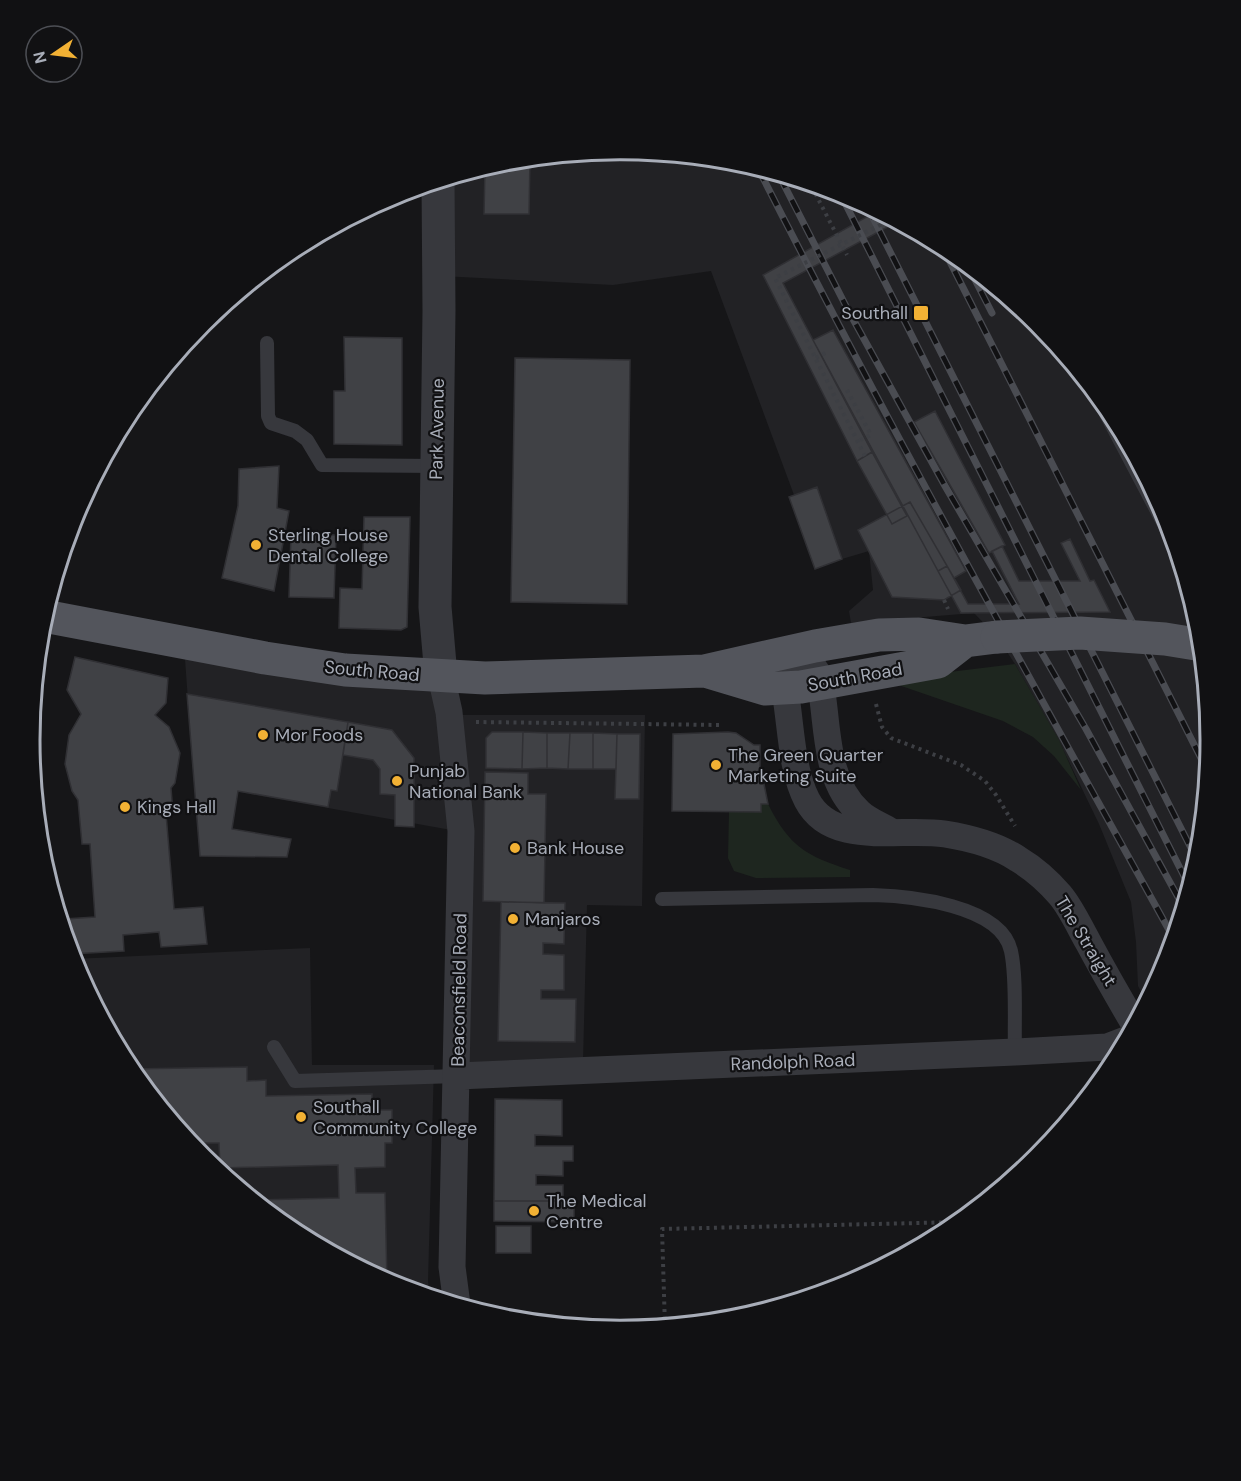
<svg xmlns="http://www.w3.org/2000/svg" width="1241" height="1481" font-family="'DM Sans',sans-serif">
<rect width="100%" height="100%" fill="#161618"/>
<!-- built -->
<path fill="#222225" d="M621,150L736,161L847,195L949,250L1038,323L1112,413L1166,515L1200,626L1211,741L1200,856L1166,967L1147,1002L1138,986L1136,942L1131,902L1099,824L1059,741L1015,664L997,637L974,613L851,623L849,611L873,590L869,551L842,559L817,487L794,495L711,271L613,285L441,276L440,181L506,161Z
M184,645L441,676L448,715H645L642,906L587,905L583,1062L466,1066L468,833L194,784Z
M35,695L55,901L41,855L30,740Z
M310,948L312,1065H434L428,1281L430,1297L394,1286L292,1231L203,1158L129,1068L73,959Z"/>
<!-- green -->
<path fill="#1e261f" d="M1015,664L1059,740L1081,790L1054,756L1033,737L1003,721L884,680Z
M761,804H768C789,846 806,856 850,870V877L756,878L734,871L728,858L729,812H761Z"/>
<!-- building -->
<path fill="#404145" stroke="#303034" stroke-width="1.5" d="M530,159L529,214H484L485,167L506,161Z
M877,211L897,222L783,283L872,452L857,461L763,275Z
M833,330L966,571L954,578L947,566L938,571L813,340Z
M344,337L402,338V445L334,444V391H345Z
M515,358L630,360L627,604L511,602Z
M935,411L1005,545L989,553L914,422Z
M872,452L907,516L892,524L857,461Z
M279,466L277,508L289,511L274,591L222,578L238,506L239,469Z
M817,487L842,559L815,569L789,497Z
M910,502L961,590L944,600L892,597L858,530Z
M364,517H410L407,627L401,630L339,628L340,588L362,589Z
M291,534L336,535L334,598L289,597Z
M1070,539L1090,581L1094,580L1110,612L961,613L938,571L947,566L968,604H1019L992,551L1002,546L1019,581H1080L1061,543Z
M75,657L168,678L166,703L155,715L169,727L180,753L175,783L171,788L173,813L166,814L174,909L203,907L207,944L161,947L159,932L123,935L124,951L71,954L66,937L65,919L95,917L90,844H82L78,800L72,791L65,764L69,735L81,714L67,690Z
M187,694L348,722L337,791L331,790L328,807L238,791L232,829L291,839L287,857L200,856Z
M348,722L392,730L414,758V827L395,826V795L380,794V769L373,760L343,755Z
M492,732H523L522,769L486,768V738Z
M523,732L547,733V768L522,769Z
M728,732L736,733L754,745H760V784H764L768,804H761V812L672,811L673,734Z
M547,733H570L568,769L547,768Z
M570,733H593V769H568Z
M593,733L617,734L616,769H593Z
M617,734H640L639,799H615Z
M485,772L528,773V794H546L544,903L483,901Z
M501,902L565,903L564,944L543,943V954L564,955V990H541V999H576L575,1042L498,1041Z
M247,1067V1081L266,1080V1096L372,1094V1110H392V1143H385V1167L355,1168L356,1193H385L387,1282L344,1259V1255L338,1256L292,1231L253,1200L339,1198L338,1165L220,1168L219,1143H191L130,1069Z
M495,1099L562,1100V1136L535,1135V1146H573V1161H563V1176L536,1175V1185H563V1201H494Z
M494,1201H574V1222L494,1221Z
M496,1226H531V1253H496Z"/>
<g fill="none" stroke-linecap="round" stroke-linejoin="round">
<!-- path -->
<path stroke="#3d3f44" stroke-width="4" stroke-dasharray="3 4.5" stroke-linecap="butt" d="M812,187L847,255
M905,226V227
M816,358L827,352
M847,390L871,435L858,441
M944,600L948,609
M876,704L882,727L891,738L961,765L985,781L996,795L1015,826
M476,722L721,725
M665,1327L662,1229L960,1222"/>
<!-- service -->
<path stroke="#37383d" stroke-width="14" d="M267,343L268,416L271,423L295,431L307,440L322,465L436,466
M1095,393L1176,547
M662,899L873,895C910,896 1001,905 1011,951C1017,979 1014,1022 1015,1052
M274,1047L295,1081L458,1076"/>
<!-- minor -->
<path stroke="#37383d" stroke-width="27" d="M772,660C784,660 802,657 812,666C821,674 822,689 823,700C828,738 828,784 859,812C867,820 880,825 890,831
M441,676L449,712L461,831L452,1267L457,1305
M780,688L786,697C791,728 792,772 807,800C832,848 901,827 945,834C970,838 997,845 1018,859C1033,868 1048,881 1060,895C1071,908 1079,926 1088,942C1103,970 1119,998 1135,1025
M458,1076L1015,1052L1107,1047L1128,1039"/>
<!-- tertiary -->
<path stroke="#37383d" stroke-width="33" d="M438,182L439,311L435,607L441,676"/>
<!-- primary -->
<path stroke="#53555c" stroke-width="33" d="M44,616L265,658L345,670L485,678L704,671L815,646L879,635L919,634L965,641L997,637
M705,671L765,689L801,687L938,662L965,641"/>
<defs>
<path id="rail" d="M758,168C890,429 1033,684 1174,939
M779,175L848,310L945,486L1086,729L1184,908
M840,193L1190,888
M867,206L1198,862
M942,246L1208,772
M968,266L992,313"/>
</defs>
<!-- rail casing -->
<use href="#rail" stroke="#4a4c52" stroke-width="7"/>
<!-- rail -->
<use href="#rail" stroke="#111113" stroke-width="4.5" stroke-dasharray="14" stroke-linecap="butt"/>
<!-- path-bridge -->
<path stroke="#3d3f44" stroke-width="4" stroke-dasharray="3 4.5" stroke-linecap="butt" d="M865,456L775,278L892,219"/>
<!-- primary-bridge -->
<path stroke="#53555c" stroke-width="33" d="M997,637L1080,633L1165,639L1202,645"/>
</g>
<!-- markers -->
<g fill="#f2b134" stroke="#111113" stroke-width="2">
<rect x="913" y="305" width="16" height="16" rx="3"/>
<circle cx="256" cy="545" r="6"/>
<circle cx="263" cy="735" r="6"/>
<circle cx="716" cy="765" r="6"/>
<circle cx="397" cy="781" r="6"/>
<circle cx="125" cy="807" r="6"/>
<circle cx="515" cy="848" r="6"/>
<circle cx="513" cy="919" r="6"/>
<circle cx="301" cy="1117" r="6"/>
<circle cx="534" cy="1211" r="6"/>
</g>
<g text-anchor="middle" stroke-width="4.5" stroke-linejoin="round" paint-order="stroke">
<!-- poi labels -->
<g font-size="18" fill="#a8adb8" stroke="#111113" text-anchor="start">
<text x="908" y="319" text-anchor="end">Southall</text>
<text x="268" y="541">Sterling House<tspan x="268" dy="21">Dental College</tspan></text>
<text x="275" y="741">Mor Foods</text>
<text x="728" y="761">The Green Quarter<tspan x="728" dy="21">Marketing Suite</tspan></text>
<text x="409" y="777">Punjab<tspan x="409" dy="21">National Bank</tspan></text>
<text x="137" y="813">Kings Hall</text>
<text x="527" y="854">Bank House</text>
<text x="525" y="925">Manjaros</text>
<text x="313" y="1113">Southall<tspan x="313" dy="21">Community College</tspan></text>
<text x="546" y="1207">The Medical<tspan x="546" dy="21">Centre</tspan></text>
</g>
<!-- street labels -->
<g font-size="18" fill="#a8adb8" stroke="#111113">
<text transform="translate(437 429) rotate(-89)" y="6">Park Avenue</text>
<text transform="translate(372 671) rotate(5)" y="6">South Road</text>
<text transform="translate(855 677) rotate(-10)" y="6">South Road</text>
<text transform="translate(1086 941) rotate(59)" y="6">The Straight</text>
<text transform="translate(459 990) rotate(-89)" y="6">Beaconsfield Road</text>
<text transform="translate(793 1062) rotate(-2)" y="6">Randolph Road</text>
</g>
</g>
<!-- crop -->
<path d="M0 0H1241V1481H0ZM40 740a580 580 0 1 1 1160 0a580 580 0 1 1-1160 0Z" fill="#111113" fill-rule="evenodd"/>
<path fill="none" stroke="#a8adb8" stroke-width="3" d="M40 740a580 580 0 1 1 1160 0a580 580 0 1 1-1160 0Z"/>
<!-- north arrow -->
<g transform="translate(54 54) rotate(256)"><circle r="28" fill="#111113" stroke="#4d4f55" stroke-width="1.5"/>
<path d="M0-4.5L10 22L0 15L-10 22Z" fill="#f2b134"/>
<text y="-9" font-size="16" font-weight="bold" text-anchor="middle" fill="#a8adb8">N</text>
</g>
</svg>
